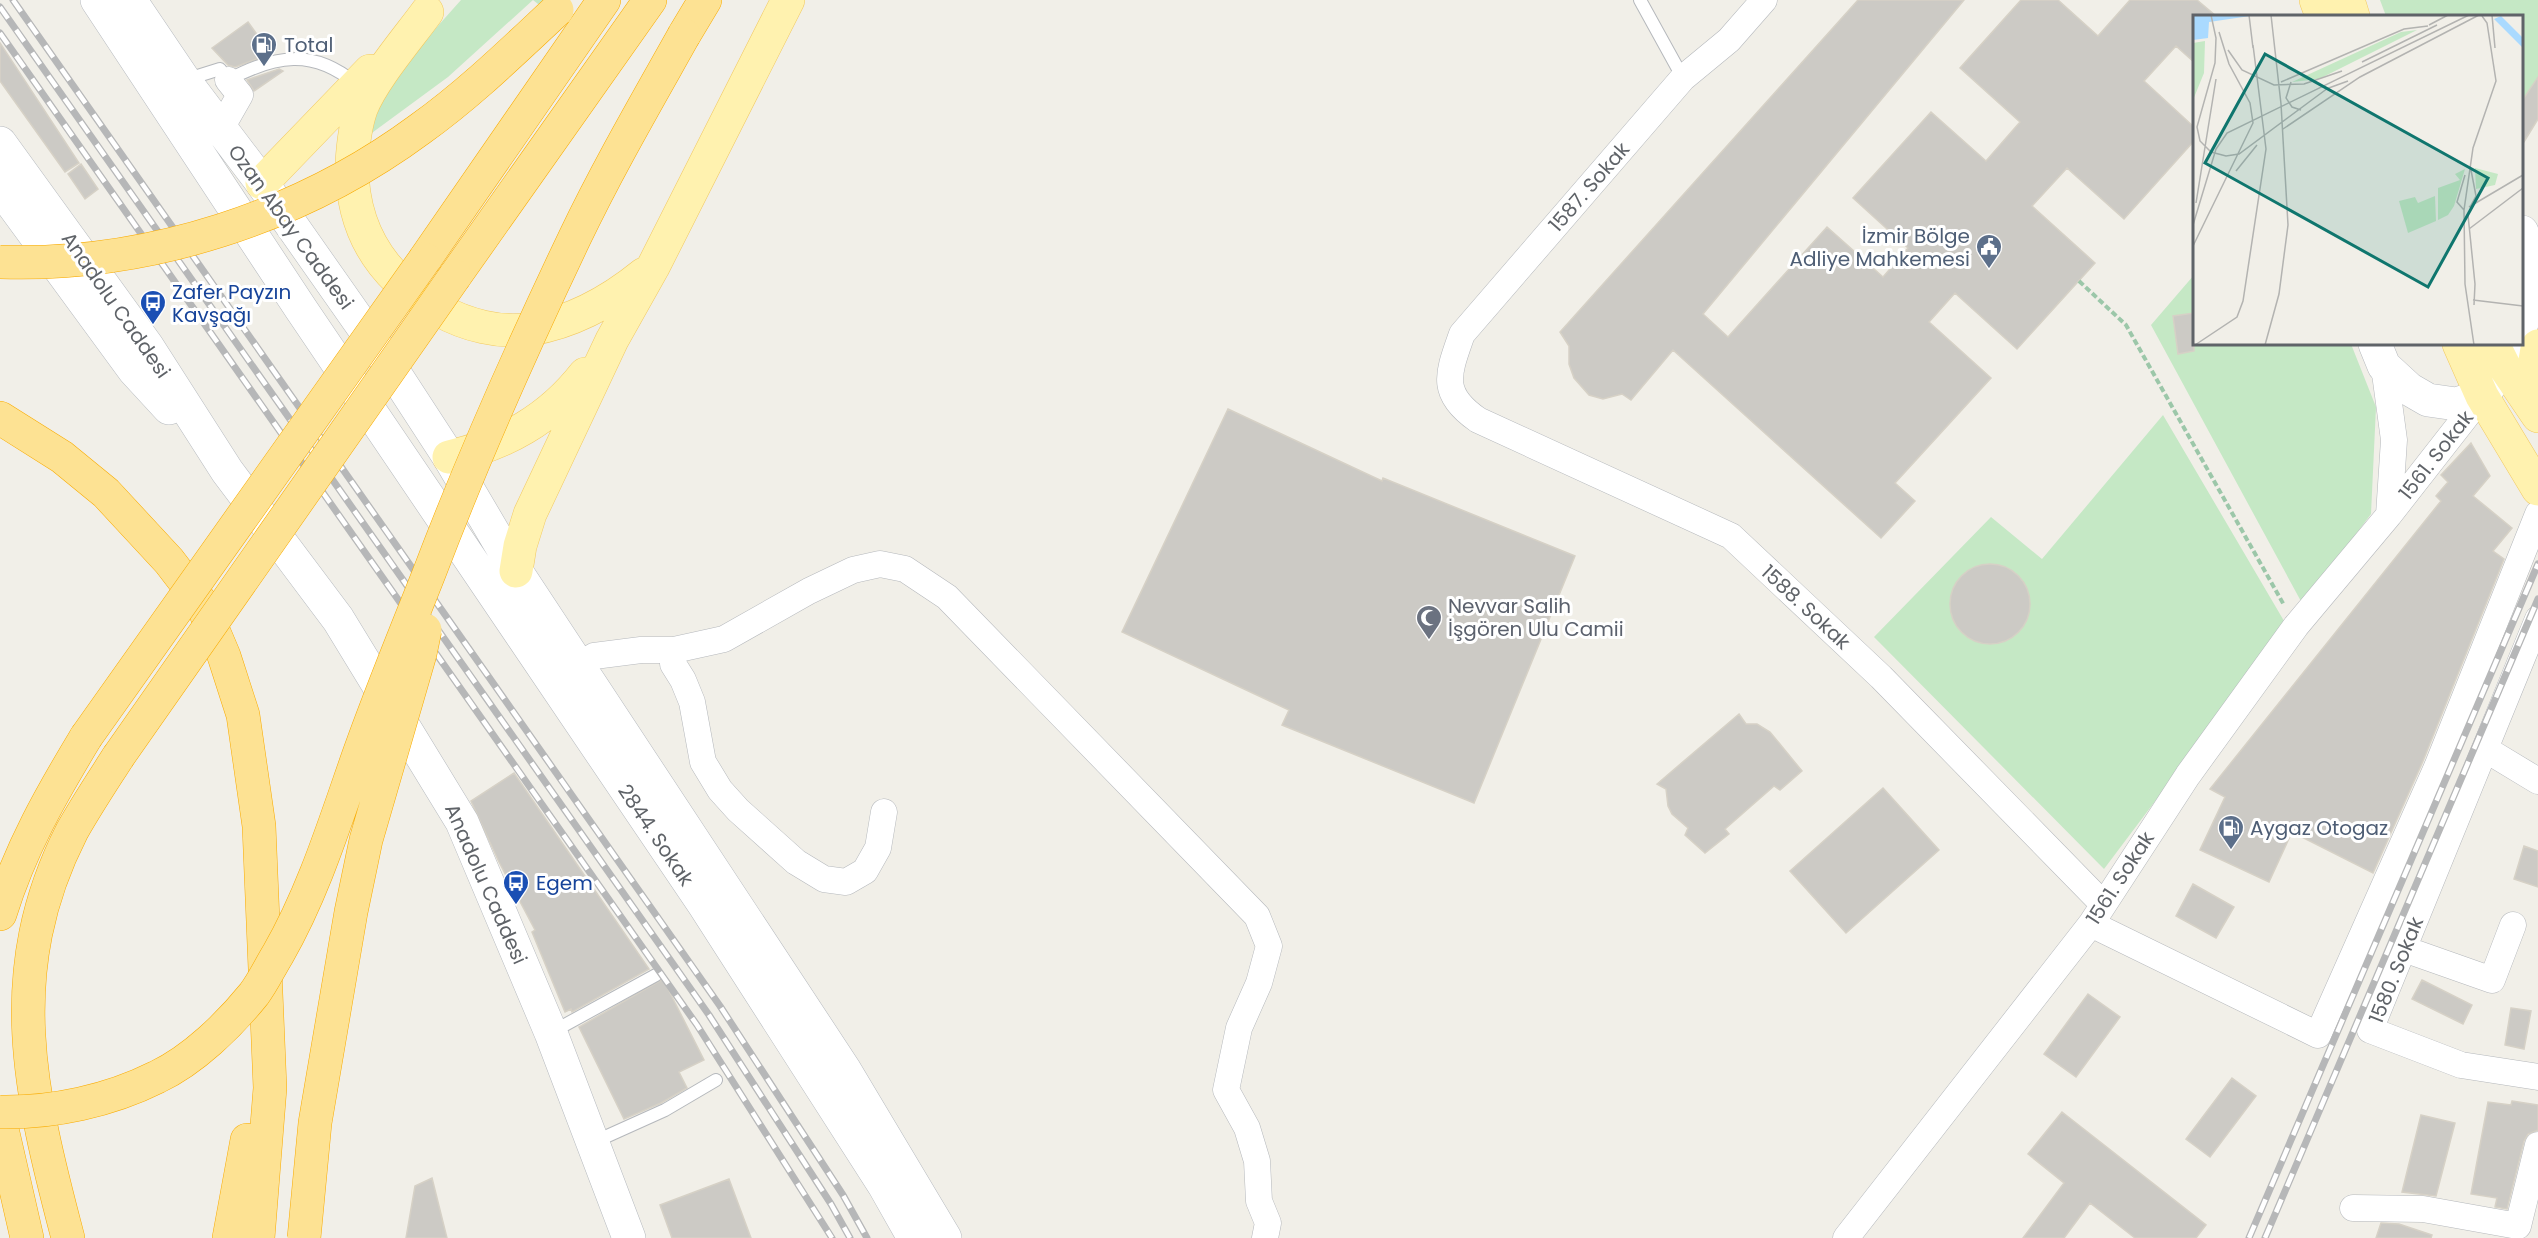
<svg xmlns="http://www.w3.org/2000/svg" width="2538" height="1238" font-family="Poppins,sans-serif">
<rect width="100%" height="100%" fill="#f1efe8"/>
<!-- green -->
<path fill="#c5e8c5" d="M461,0H551L543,8L533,0L448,77L365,138L388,82Z
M2380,0H2538V80L2522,101V16H2386Z
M2194,275V344H2351L2376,407L2371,514L2303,605L2151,325Z
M2163,415L2287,626L2104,869L1874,637L1991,517L2042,559Z"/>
<!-- building -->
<path fill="#cccac5" stroke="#d6d1c6" stroke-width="1.5" d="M1858,0H1964L1703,314L1728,337L1827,227L1883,277L1908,248L1853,198L1931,112L1986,161L2020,122L1960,68L2021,0H2058L2098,36L2130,0H2197L2216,16H2194V62L2176,46L2144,81L2194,127V141L2124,219L2067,168L2032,206L2095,263L2017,349L1955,293L1929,322L1991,378L1895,483L1915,501L1881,538L1673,350L1631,400L1622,394L1603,399L1589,395L1574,378L1569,364V346L1560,332Z
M248,22L271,54L235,67L228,65L212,48Z
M0,43L79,163L65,172L0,81Z
M279,69L283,71L254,91L247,80Z
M2538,77V119L2522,145V101Z
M81,164L98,189L85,199L68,174Z
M2194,313V351L2178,354L2173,316Z
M1228,409L1382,481L1383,478L1575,556L1474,803L1282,725L1289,710L1122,632Z
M2471,443L2490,476L2473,496L2512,528L2493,551L2504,559L2423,761L2373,873L2292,832L2269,882L2200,850L2225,797L2210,789L2441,501L2436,496L2448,482L2441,475Z
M1950 604a40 40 0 1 1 80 0a40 40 0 1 1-80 0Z
M1739,714L1746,724H1757L1770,732L1802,771L1780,790L1774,786L1725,829L1729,834L1705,853L1685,835L1688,828L1672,814L1668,806L1666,789L1657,784Z
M514,773L649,969L572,1012L571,1009L565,1012L532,932L535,930L499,862L471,801Z
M1883,788L1939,850L1846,933L1790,871Z
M2524,846L2538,851V887L2514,879Z
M2193,884L2234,907L2216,938L2176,916Z
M663,979L704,1060L679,1072L687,1088L661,1103L624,1119L579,1027Z
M2422,980L2472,1005L2463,1024L2412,999Z
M2088,994L2120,1017L2076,1077L2044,1054Z
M2511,1008L2531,1011L2524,1049L2505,1045Z
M2232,1078L2256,1096L2210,1157L2186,1139Z
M2512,1101L2538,1105V1130L2528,1134L2524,1141L2507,1209L2495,1207L2497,1198L2471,1194L2488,1102L2511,1105Z
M2062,1112L2206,1225L2196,1238H2135L2090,1203L2064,1238H2023L2064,1183L2028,1154Z
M2421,1115L2455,1123L2436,1196L2402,1192Z
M432,1178L447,1238H406L415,1186Z
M729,1179L751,1238H672L660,1205Z
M2381,1223L2399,1224L2432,1235L2431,1238H2376Z"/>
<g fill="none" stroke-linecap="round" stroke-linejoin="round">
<defs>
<path id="lane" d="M1640,0L1683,78
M188,79L220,69L228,80C275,55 313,48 356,84
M552,1032L656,975
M594,1142L665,1110L716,1080"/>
<path id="street" d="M1764,0L1729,40L1683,78L1462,334C1448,374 1439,393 1478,420L1731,536L1881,677L2102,903
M220,130L240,95L228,80
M2384,366L2394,440L2389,515
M2538,619L2370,1030L2461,1065L2538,1077
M674,650L673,664L683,680L692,702L703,762L720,790L738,810L796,862L824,879L846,882L865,871L878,848L884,812
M578,665L594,656L641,650H674L724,639L809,591L853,570L880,564L905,569L947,597L1257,916L1269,946L1259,983L1239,1028L1226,1090L1247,1128L1257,1161L1259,1201L1268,1223L1265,1238
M2485,749L2538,781
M2091,924L2318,1035L2437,767L2538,514
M2404,949L2492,980L2513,925
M2353,1208L2423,1209L2518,1226L2538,1145
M1846,1238L2091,924L2188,775L2296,626L2389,515L2482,396"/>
<path id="secondary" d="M97,0L301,309L705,906L884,1185L914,1238
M130,0L184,80L262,183L382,354L449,457L516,571L844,1069L945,1238
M0,143L147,346L227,471L338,619L462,822L551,1033L629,1238
M0,187L134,370L169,408
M2522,232C2533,260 2532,295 2522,323
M2375,344L2384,366L2409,389L2428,400L2456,404L2482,396L2504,366L2514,344"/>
<path id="primary" d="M2316,0L2322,16
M2348,0L2353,16
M427,12C408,38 372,80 361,109C355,126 353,146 352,163C351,230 382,278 439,310C466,325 500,334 531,329C573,322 612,300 644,274
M262,183L370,71
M2459,344L2482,396L2538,489
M2493,344L2504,366L2538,416
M2538,346C2533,364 2533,382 2538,400
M449,457C505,444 549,420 585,374
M516,571L520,546L530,514L612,340L653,267L788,0"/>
<path id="highway" d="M684,35L705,0
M425,259L604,0
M455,276L650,0
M0,418L62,457L106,493L169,561L202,604L224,656L243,715L259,826L270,1088L258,1238
M0,914C20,849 51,795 86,737
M0,1120L27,1238
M68,1238C30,1094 0,972 72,831C86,806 102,782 118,757
M229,1238L247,1140"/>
</defs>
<!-- lane casing -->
<use href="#lane" stroke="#b5b8bc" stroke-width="14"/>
<!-- street casing -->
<use href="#street" stroke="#b5b8bc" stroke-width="27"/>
<!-- secondary casing -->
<use href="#secondary" stroke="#b6babf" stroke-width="34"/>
<!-- primary casing -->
<use href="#primary" stroke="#f2c960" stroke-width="34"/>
<!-- highway casing -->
<use href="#highway" stroke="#f9ab00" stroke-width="34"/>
<!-- path -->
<path stroke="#9cc7a9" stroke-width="4" stroke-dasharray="6 3" stroke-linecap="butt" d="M2079,281L2126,325L2284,605"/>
<!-- lane -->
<use href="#lane" stroke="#fff" stroke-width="12"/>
<!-- street -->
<use href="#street" stroke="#fff" stroke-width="26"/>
<!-- secondary -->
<use href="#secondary" stroke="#fff" stroke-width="33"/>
<!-- primary -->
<use href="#primary" stroke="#fff2af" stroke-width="33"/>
<!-- highway -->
<use href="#highway" stroke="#fde293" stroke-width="33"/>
<defs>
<path id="rail" d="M13,0L720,1006L843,1195L867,1238
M0,7L709,1015L831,1204L850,1238
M0,33L697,1025L832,1238
M2249,1238L2538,564
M2265,1238L2538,599"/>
</defs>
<!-- rail casing -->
<use href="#rail" stroke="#b6b7b8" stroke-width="7"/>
<!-- rail -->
<use href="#rail" stroke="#fff" stroke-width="4.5" stroke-dasharray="14" stroke-linecap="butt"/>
<defs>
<path id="highway-bridge" d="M0,262C148,267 301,217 420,129C469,94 513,51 557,10
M86,737L425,259
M118,757L455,276
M0,1112C53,1113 109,1101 157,1077C193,1060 229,1025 254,994C263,982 270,967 278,954C314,891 335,822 359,754C381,692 406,632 430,571C473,458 523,346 575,237C608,168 647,101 684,35
M304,1238L315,1123L351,912L366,840L420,654L425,630"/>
</defs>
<!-- highway-bridge casing -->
<use href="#highway-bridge" stroke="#f9ab00" stroke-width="34" stroke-linecap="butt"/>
<!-- highway-bridge -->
<use href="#highway-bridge" stroke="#fde293" stroke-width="33"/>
</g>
<!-- icons -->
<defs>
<symbol id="fuel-pin" viewBox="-11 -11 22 30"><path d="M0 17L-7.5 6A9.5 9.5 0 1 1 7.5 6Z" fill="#5c6f8a" stroke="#fff"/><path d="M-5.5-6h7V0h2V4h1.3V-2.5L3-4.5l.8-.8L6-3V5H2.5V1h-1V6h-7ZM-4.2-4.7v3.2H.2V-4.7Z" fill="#fff"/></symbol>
<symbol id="civic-pin" viewBox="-11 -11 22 30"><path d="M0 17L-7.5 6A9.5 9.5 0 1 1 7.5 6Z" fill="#5c6f8a" stroke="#fff"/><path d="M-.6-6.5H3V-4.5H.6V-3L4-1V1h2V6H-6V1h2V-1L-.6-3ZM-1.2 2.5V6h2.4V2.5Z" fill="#fff"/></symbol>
<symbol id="bus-pin" viewBox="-11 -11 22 30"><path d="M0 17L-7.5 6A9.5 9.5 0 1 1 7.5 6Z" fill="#1a4fb4" stroke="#fff"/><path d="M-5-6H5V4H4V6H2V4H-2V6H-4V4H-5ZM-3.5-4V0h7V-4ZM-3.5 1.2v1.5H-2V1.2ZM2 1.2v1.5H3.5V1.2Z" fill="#fff"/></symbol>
<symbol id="mosque-pin" viewBox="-11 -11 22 30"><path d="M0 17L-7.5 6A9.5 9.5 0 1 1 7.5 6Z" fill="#6b7280" stroke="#fff"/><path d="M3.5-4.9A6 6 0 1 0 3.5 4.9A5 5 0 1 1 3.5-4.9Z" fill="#fff"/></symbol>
</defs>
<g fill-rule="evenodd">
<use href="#fuel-pin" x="249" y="30" width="30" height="40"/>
<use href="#civic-pin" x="1974" y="232" width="30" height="40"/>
<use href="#bus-pin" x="138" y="288" width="30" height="40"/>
<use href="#mosque-pin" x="1414" y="603" width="30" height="40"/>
<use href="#fuel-pin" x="2216" y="813" width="30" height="40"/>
<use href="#bus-pin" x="501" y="868" width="30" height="40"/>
</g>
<g text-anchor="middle" stroke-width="6" stroke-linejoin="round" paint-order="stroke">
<!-- service labels -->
<g font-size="20" fill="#4e5e75" stroke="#fff" text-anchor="start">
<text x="284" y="52">Total</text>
<text x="1970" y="243" text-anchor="end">İzmir Bölge<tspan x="1970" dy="23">Adliye Mahkemesi</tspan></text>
<text x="2250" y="835">Aygaz Otogaz</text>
</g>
<!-- street labels -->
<g font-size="20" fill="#5f6368" stroke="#fff">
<text transform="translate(1589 187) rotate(-49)" y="7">1587. Sokak</text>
<text transform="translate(291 227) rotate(54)" y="7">Ozan Abay Caddesi</text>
<text transform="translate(116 305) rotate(55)" y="7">Anadolu Caddesi</text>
<text transform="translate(2436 455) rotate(-52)" y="7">1561. Sokak</text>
<text transform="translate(1806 607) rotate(43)" y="7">1588. Sokak</text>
<text transform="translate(656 835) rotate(56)" y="7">2844. Sokak</text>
<text transform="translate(2120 878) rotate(-57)" y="7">1561. Sokak</text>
<text transform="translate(486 884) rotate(66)" y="7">Anadolu Caddesi</text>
<text transform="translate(2396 970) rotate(-68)" y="7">1580. Sokak</text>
</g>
<!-- transit labels -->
<g font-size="20" fill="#164399" stroke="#fff" text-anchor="start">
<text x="172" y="299">Zafer Payzın<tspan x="172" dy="23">Kavşağı</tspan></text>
<text x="536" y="890">Egem</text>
</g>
<!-- worship labels -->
<g font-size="20" fill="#5b616d" stroke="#fff" text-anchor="start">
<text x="1448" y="613">Nevvar Salih<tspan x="1448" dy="23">İşgören Ulu Camii</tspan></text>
</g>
</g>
<!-- overview -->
<g transform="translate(2193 15)">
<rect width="330" height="330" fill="#f1efe8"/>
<path d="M224,15L126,64L99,67L208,17ZM12,26L11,58L0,85V28ZM282,153L305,159L302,170L283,174ZM272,154L261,191L255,200L245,205V173L267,165L262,159ZM242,181L243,206L215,218L206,186L222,182L225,188Z" fill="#c5e8c5"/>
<path d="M0,0H64L16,7L15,23L0,25ZM308,1L330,23V33L301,4Z" fill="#aadaff"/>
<path fill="none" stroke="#b3b3b1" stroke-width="1.5" d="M18,0L23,23L22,48L4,112L7,126L18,137L33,141L46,139L135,73M56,0L60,33M299,0L302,33M236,10L255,0M35,35L49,55L81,70L111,69L149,56M169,47L244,10M88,67L211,14L235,11M98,67L93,83L99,92L108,95M133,74L155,66M90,114L167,62L286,0M43,156L64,130M3,188L23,64M276,192L330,160M277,192L283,181L278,155M271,195L264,187L272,160M275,200L282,269L281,290M0,210L23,134L34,118L276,0M276,214L330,173M0,231L60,108L57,88L36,49L26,17M280,285L330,291M2,330L44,302L50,286L73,134L60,30M72,330L86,279L95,210L88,89L78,0M281,330L272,269L271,195L280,133L303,66L294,8L289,1"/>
<path fill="#0f766e" fill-opacity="0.15" stroke="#0f766e" stroke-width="3" d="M72,39L295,163L235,272L12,148Z"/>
<rect width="330" height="330" fill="none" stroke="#5f6368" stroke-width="3"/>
</g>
</svg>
